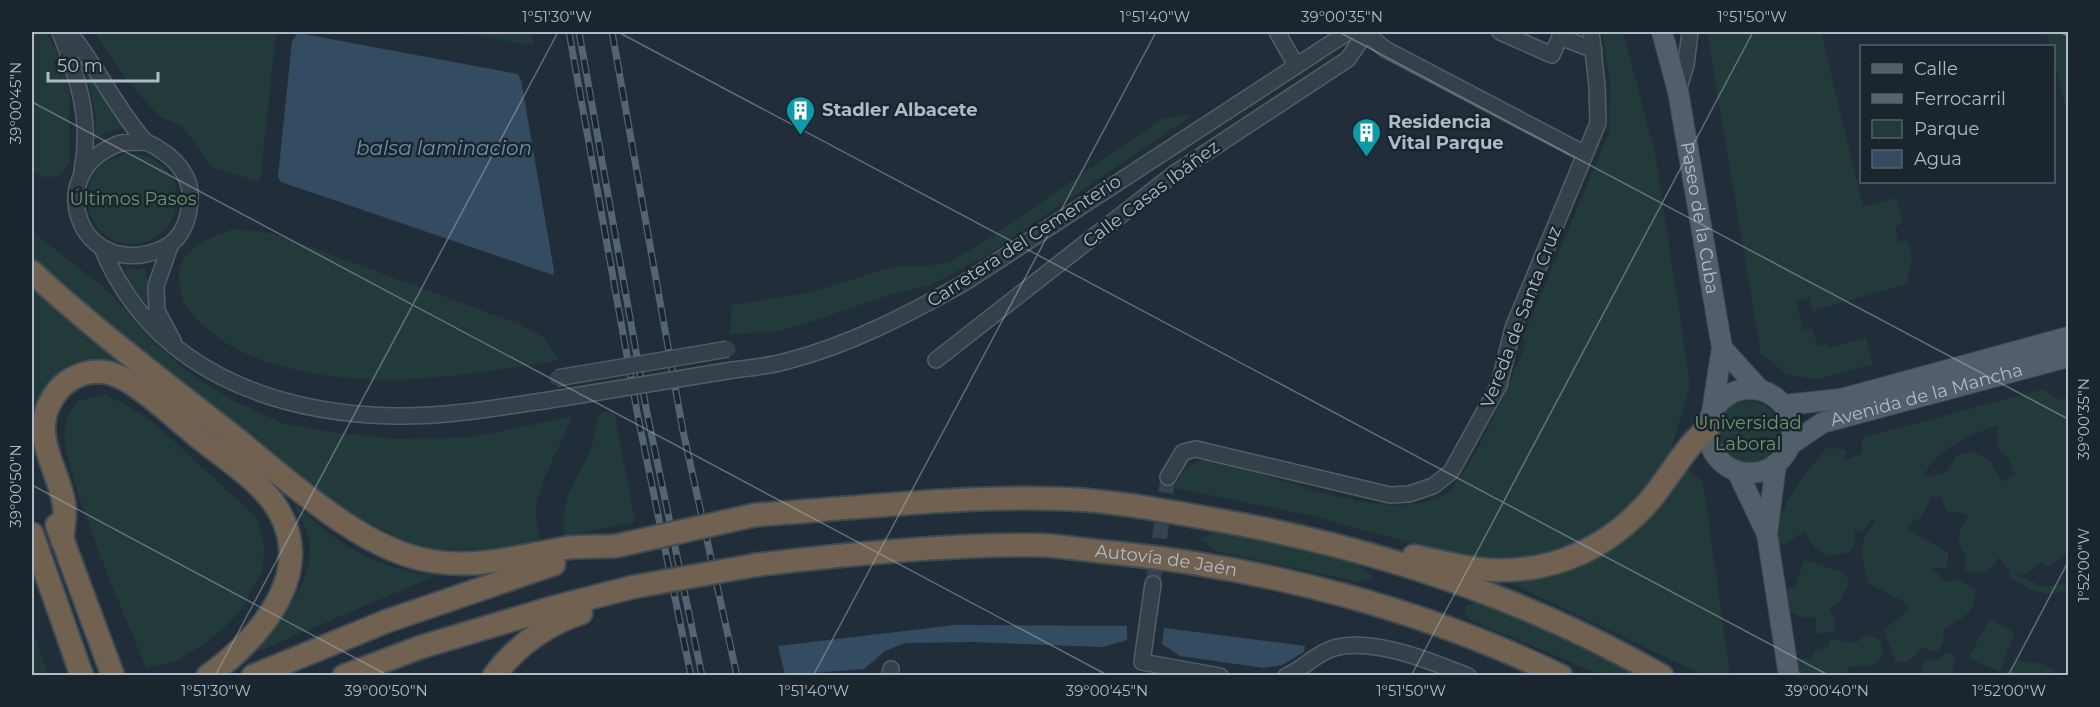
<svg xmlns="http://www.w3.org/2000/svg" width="2100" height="707" font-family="Montserrat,sans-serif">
<rect width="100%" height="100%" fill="#212e39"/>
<!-- green -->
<path fill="#233a3a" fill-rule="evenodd" d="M32,32H46L65,66L69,94V164L60,175L47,178L32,171Z
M94,32H276L260,182L212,167L183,127L159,116L127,81Z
M453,32H532L534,45Z
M1602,32H1623L1655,153L1690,384L1670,453L1648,487L1627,509L1603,529L1580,542L1553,553L1501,562L1451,554L1313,516L1174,488C1183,468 1193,459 1215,459C1271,476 1392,526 1444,495C1468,481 1515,372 1526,343L1522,339L1609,133L1610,78Z
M1707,32H1821L1863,207L1896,198L1903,223L1895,227L1899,242L1907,240L1912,257L1907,284L1813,311L1809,297L1796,302L1803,330L1812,328L1818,347L1826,344L1828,348L1866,338L1873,364L1817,379L1787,375L1761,353Z
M2046,32H2068V104L2065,105L2054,61V46H2050Z
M83,58L124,127L103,134L94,140L96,116Z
M1194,114L981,259L930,285L892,294L813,321L778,331L730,334L732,305L812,292L892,267L924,266L950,262L997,233L1163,118Z
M87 199a45 45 0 1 1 90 0a45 45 0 1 1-90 0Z
M233,229L272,233L519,324L544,337L559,360C467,375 376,392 284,367C256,359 229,349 208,329C197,319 182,305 180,289C174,249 202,242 233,229Z
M32,231L108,291L152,340L185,370L232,400L284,424L337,433L397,439L474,437L572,416C562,443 541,479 536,506C535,516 538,529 539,539L509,549H432L399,538L336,506L59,287L32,260Z
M124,269H146L150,307L132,288Z
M32,288L119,364C108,363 93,358 82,360C55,365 43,391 32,412Z
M2043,389L2058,400L2068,396V553L2049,566L2040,562L2025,575L2014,573L2044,587L2068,583V590C2044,599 2027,590 2007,575L2011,572L1999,557C1991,572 1979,578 1964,569L1967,561L1958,539L1962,526L1969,516L1960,512H1947L1941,498L1931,497L1922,517L1913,521L1907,529L1948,552L1947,568H1931L1947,582L1959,580L1974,589C1978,612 1962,618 1944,629L1943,643L1938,651L1921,648L1907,663L1896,662L1884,630L1909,609L1901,600L1868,583C1862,557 1856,543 1876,521L1871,518L1863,532L1854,530L1855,544L1850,552L1828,556L1815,548L1804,531L1787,543L1778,545C1772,509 1807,474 1827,447L1846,450L1845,461L1862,453V438ZM1998,425L1997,447L2008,458L2015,475L2002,482L1990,461L1972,451L1956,456C1949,473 1941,477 1923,477C1937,448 1969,435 1998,425Z
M106,394L151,420L256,517L264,543L263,569L242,609L221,631L199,647L176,661L146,668C129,624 57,463 65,425C67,416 73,408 78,401Z
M1716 433a32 32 0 1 1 64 0a32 32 0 1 1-64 0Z
M614,410L635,522L565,536C557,499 578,481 590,451C595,440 596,425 599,413Z
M1685,469L1703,481L1730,675H1703L1502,579L1536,576Z
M292,502C343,546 366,566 435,576L254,653C278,622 313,586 310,544C309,530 298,514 292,502Z
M1221,530L1281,542L1355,561L1374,578L1359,582L1216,551L1198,538Z
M1804,560L1843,572L1850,583L1841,599L1829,610L1835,619V631L1816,634V617L1804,618L1789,611L1785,591L1796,586Z
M1476,602L1519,617L1642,675H1601L1468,619L1464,607Z
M1989,619L2015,632L2000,672L1969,658Z
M32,628L48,675H32Z
M1867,634L1880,640L1883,649L1881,660L1869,666H1849L1847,675H1799L1797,662L1805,658L1810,660L1815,650L1829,646L1830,639L1856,643Z
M1948,653L1956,655L1952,671L1955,675H1922L1924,660L1936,661Z
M2017,661L2040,663L2053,669L2054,675H2002Z"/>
<!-- water -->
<path fill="#344c61" d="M298,33L518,74L521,80L554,271L553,275L281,182L278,177L292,41Z
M955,625L1127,626V640L1103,647L973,642L905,643L885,651L864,669L785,675L778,646Z
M1164,628L1305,646L1304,652L1282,665L1264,668L1180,656L1162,644Z"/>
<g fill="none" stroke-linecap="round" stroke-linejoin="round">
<!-- minor-tunnel -->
<path stroke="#36434e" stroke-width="15" stroke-dasharray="15 8" stroke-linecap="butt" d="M1153,584L1168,477"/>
<defs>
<path id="minor" d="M60,32C78,78 92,120 82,171
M69,32C97,66 115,107 144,140C148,144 154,145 159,149C174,158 188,173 190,191C191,213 185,239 162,249C80,283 40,174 118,144C126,141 137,143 145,142
M1277,32L1296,65
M1372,32V38L1385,49L1585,154
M1500,32L1552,55L1560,37L1594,50
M1678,91L1686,65L1690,32
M171,243L156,286L157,311L173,341
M102,248C152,369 271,413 394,416C450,417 507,406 562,398
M936,360L1175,173L1348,59L1366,32
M733,370C751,368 770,366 787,361C850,345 907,315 964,283L1348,32
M1168,477L1183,452L1196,449L1390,495L1409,494L1433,486L1451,472L1499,385L1513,328L1598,123L1597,86L1591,32
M1153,584L1142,662L1220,676
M890,676L891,669
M1286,676C1303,669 1316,653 1334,648C1372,637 1431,661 1468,676"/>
<g id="major">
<path id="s1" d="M1662,32L1678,91L1722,348L1712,412"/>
<path d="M1722,348L1760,390"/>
<circle cx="1750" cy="431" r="42"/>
<path d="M1784,405L1841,399L2068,337"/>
<path id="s2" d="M1790,445L1822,423L2068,357"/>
<path d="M1737,471L1767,534L1789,676"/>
<path d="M1767,534L1776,464"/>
</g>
<g id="highway">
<path d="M32,272C94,329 162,381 229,433C285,477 360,550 431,561C478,569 520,556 566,548C582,546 600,547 616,546"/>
<path d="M755,515C858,508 963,495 1066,499C1113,501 1160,510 1206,518C1365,545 1521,595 1662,676"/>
<path d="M57,525L113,676"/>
<path d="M32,534L82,676"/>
<path d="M62,540C63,529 66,515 64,504C58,468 30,435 52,399C65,376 93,365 118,376C142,386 179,422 201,439C224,458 255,477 273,502C321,569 262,636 208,676"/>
<path d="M1414,556C1439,561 1465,569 1491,570C1555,573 1610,547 1651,499C1671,475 1684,448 1708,428"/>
<path id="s3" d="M756,565C847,554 939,545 1032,545C1060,545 1089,551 1117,553C1270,569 1423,609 1561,676"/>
<path d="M253,676L387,621L554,564"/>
<path d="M344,676L421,647L555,607L633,587"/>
<path d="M494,676C517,645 545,625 581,613"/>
</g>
</defs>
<!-- minor casing -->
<use href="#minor" stroke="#525e67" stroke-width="18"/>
<!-- major casing -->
<use href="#major" stroke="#3e4953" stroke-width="22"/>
<!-- highway casing -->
<use href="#highway" stroke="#3f4b54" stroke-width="26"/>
<!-- minor -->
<use href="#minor" stroke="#34404a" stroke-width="15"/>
<!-- major -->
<use href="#major" stroke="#525f6a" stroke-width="20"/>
<!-- highway -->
<use href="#highway" stroke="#706151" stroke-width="22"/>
<defs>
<path id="rail" d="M569,32L638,417L691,676
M579,32L647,413L702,676
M612,32L683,431L737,676"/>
</defs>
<!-- rail casing -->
<use href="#rail" stroke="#566471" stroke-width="7"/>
<!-- rail -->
<use href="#rail" stroke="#1a252e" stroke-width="4.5" stroke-dasharray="14" stroke-linecap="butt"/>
<defs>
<path id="minor-bridge" d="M557,378L728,349
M562,398L733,370"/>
<path id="highway-bridge" d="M616,546L755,515
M633,587L756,565"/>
</defs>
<!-- minor-bridge casing -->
<use href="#minor-bridge" stroke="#525e67" stroke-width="18" stroke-linecap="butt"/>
<!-- highway-bridge casing -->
<use href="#highway-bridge" stroke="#3f4b54" stroke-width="26" stroke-linecap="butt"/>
<!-- minor-bridge -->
<use href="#minor-bridge" stroke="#34404a" stroke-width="15"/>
<!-- highway-bridge -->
<use href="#highway-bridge" stroke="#706151" stroke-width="22"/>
</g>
<!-- ticks -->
<path fill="none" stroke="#afbbc6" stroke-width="1.5" stroke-opacity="0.45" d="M618,32L1830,676M1339,32L2068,419M2059,32L2068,36M32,102L1109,676M32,485L389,676M215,676L558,32M813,676L1156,32M1411,676L1753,32M2008,676L2068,562"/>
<!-- icons -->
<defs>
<symbol id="building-pin" viewBox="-11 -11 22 30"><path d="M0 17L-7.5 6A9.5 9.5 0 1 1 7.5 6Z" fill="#0f9aa8" stroke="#1a252e"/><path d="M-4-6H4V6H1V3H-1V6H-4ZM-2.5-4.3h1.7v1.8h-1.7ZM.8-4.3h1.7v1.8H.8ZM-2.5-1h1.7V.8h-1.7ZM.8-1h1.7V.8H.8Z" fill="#fff"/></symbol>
</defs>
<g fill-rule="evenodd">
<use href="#building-pin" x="784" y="94" width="33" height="45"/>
<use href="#building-pin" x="1350" y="116" width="33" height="45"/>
</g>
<g text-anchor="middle" stroke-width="5" stroke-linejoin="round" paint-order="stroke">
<!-- poi labels -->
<g font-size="18" font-weight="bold" fill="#afbbc6" stroke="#1a252e" text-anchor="start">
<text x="822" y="116">Stadler Albacete</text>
<text x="1388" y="128">Residencia<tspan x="1388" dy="21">Vital Parque</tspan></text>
</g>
<!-- street labels -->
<g font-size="18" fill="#afbbc6" stroke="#1a252e">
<text transform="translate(1151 194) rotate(-37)" y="6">Calle Casas Ibáñez</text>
<text dy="6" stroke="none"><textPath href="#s1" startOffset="190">Paseo de la Cuba</textPath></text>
<text transform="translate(1024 241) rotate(-33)" y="6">Carretera del Cementerio</text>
<text transform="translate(1521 317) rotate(-69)" y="6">Vereda de Santa Cruz</text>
<text dy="6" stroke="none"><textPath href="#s2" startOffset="147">Avenida de la Mancha</textPath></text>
<text dy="6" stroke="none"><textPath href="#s3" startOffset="412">Autovía de Jaén</textPath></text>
</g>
<!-- park labels -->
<g font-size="18" fill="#66976c" stroke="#1a252e">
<text x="133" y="205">Últimos Pasos</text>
<text x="1748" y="429">Universidad<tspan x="1748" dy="21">Laboral</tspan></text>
</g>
<!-- water labels -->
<g font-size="20" font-style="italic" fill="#6f8faa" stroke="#1a252e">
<text x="444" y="155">balsa laminacion</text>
</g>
</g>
<!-- border -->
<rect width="2100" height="707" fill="none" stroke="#1a252e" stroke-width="66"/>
<!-- legend -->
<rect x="1860" y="45" width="195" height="138" fill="#1a252e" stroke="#56616b" stroke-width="1.5"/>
<rect x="1872" y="64" width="30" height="9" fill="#525f6a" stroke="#56616b" stroke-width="1.5"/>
<text x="1914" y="75" font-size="18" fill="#afbbc6">Calle</text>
<rect x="1872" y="94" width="30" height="9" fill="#566471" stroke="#56616b" stroke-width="1.5"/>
<text x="1914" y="105" font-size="18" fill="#afbbc6">Ferrocarril</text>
<rect x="1872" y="120" width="30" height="18" fill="#233a3a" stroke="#56616b" stroke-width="1.5"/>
<text x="1914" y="135" font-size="18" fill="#afbbc6">Parque</text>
<rect x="1872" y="150" width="30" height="18" fill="#344c61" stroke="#56616b" stroke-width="1.5"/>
<text x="1914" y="165" font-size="18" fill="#afbbc6">Agua</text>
<!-- scale -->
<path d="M48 72v9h110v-9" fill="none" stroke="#afbbc6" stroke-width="3"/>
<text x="57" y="72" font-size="18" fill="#afbbc6" stroke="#1a252e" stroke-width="4.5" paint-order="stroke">50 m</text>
<rect x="33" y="33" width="2034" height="641" fill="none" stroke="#afbbc6" stroke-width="2"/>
<g font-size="15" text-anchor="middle" fill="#afbbc6">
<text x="557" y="22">1°51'30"W</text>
<text x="1155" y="22">1°51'40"W</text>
<text x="1342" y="22">39°00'35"N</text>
<text x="1752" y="22">1°51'50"W</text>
<text transform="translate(16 103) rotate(-90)" y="5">39°00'45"N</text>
<text transform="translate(2084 419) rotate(-90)" y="5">39°00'35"N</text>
<text transform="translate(16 486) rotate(-90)" y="5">39°00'50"N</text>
<text transform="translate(2084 565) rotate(-90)" y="5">1°52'00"W</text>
<text x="216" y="696">1°51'30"W</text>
<text x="386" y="696">39°00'50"N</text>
<text x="814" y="696">1°51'40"W</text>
<text x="1107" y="696">39°00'45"N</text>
<text x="1411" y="696">1°51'50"W</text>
<text x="1827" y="696">39°00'40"N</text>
<text x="2009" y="696">1°52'00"W</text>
</g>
</svg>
